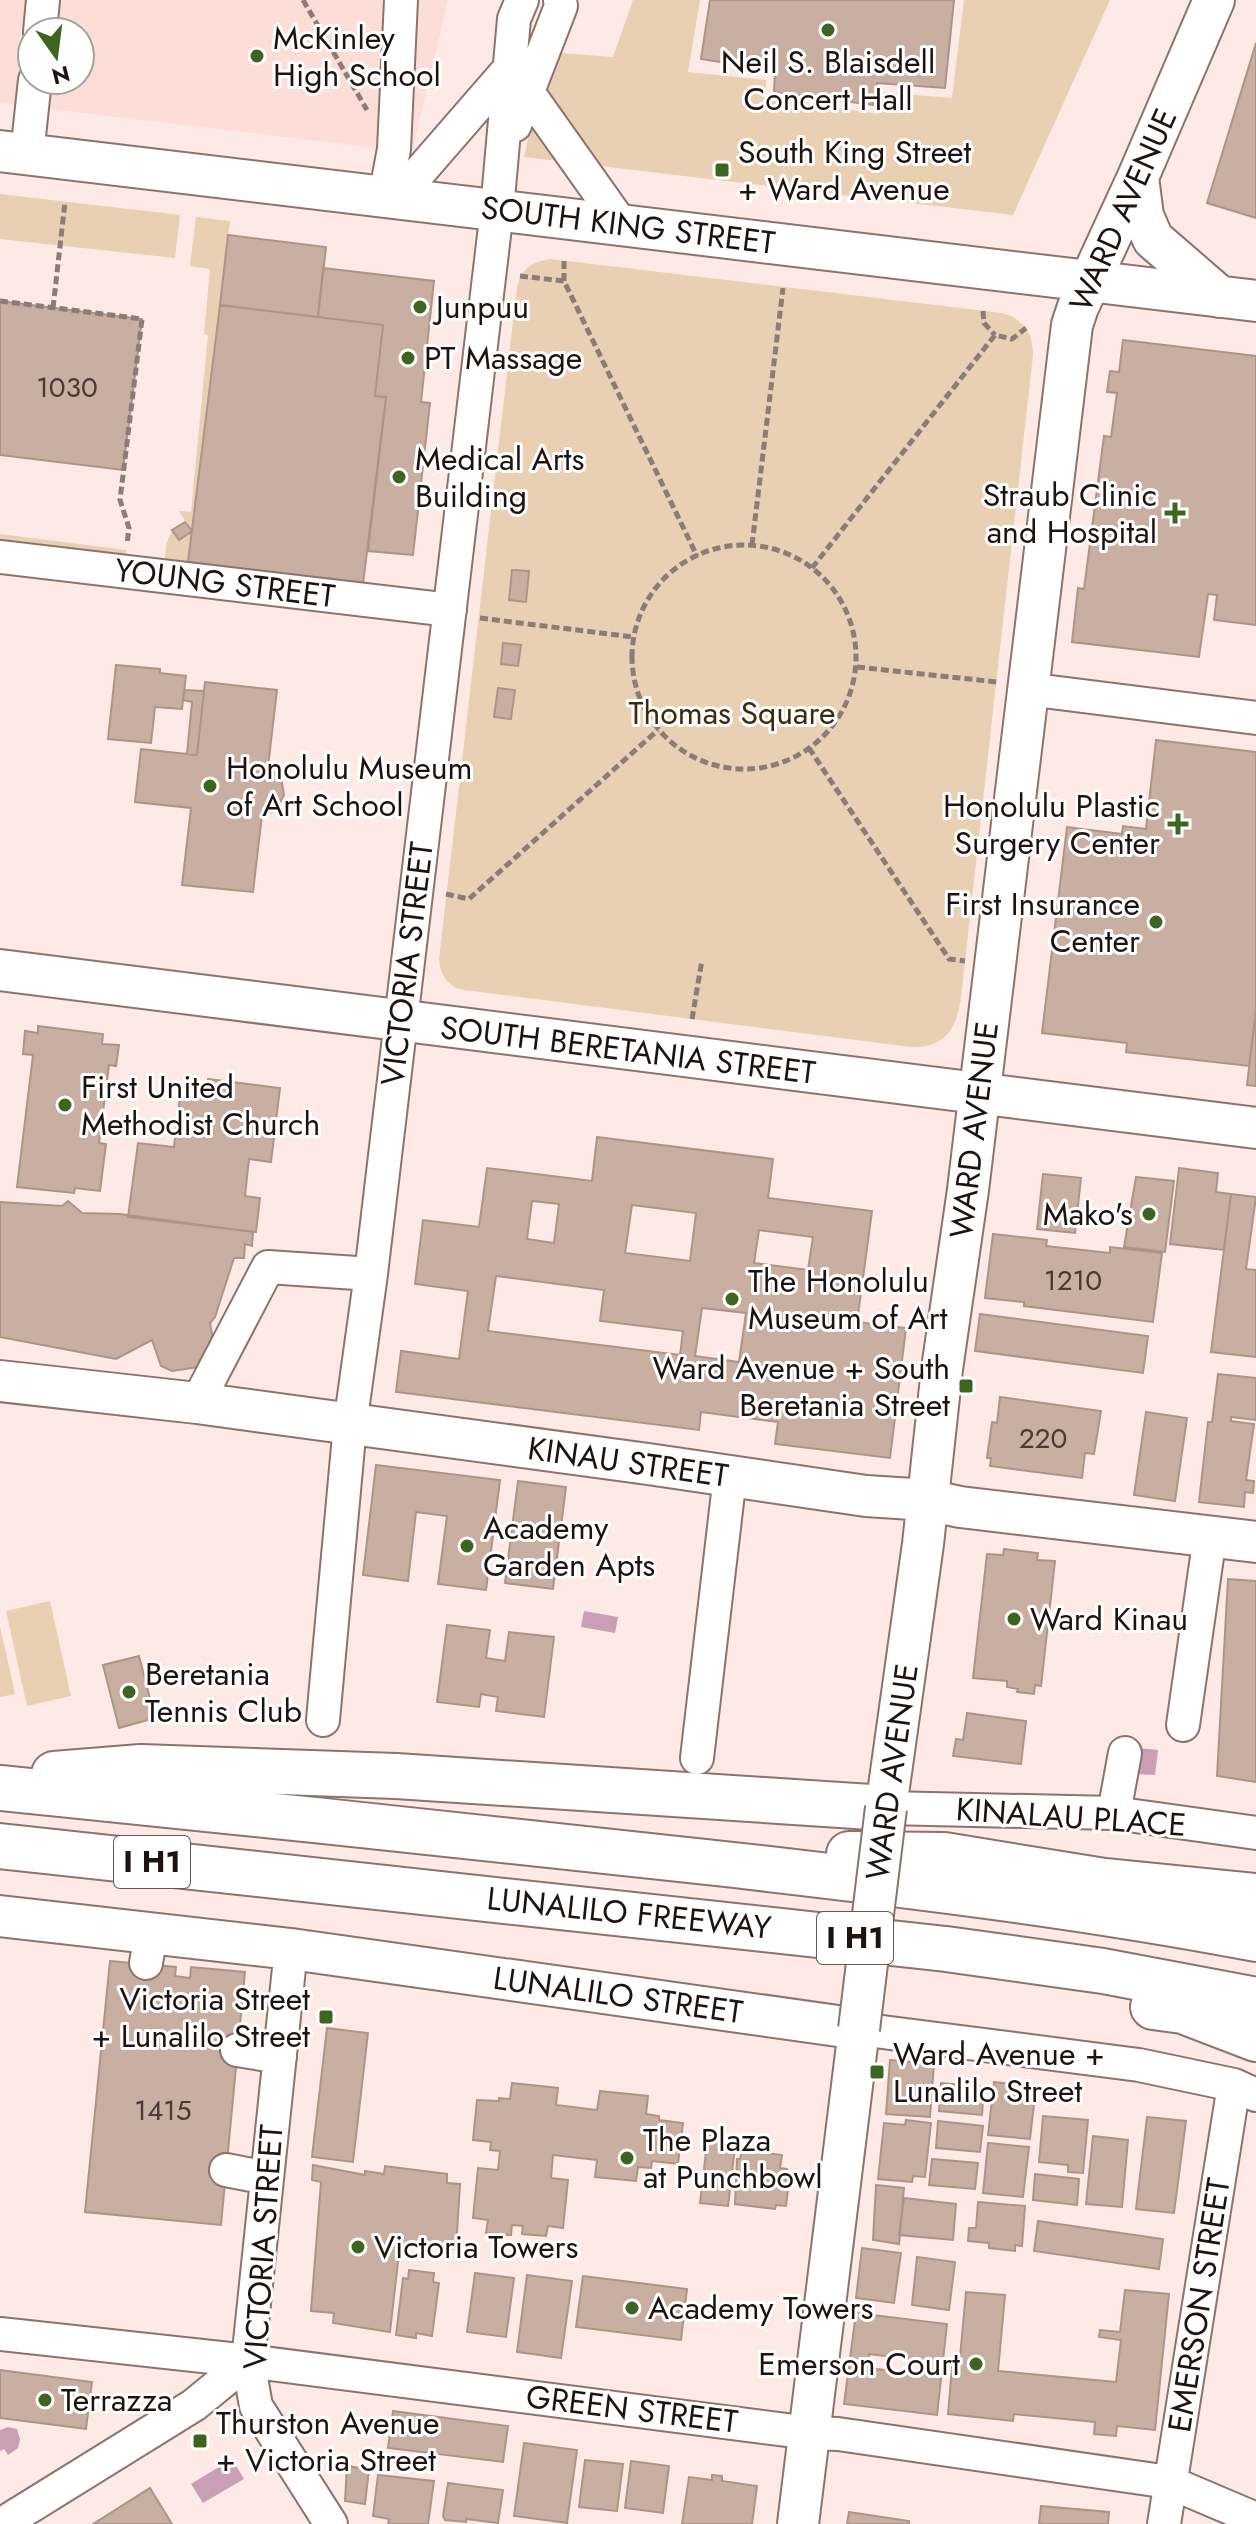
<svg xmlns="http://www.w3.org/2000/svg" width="1256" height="2524" font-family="Jost,sans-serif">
<rect width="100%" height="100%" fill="#fde9e6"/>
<!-- built -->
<path fill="#fdddd7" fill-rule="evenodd" d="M0,0H448L412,152L0,103ZM32,32H80V80H32Z"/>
<!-- green -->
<path fill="#e9d0b3" d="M633,0H700L688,72L766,80L765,97L879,114L882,92L952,98L964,0H1110L1013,215L524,157L546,52L613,57Z
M0,194L180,215L175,258L0,239Z
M196,217L230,221L188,562L165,559L166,545L172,530L191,531L179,511L191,512L208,335L204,334L210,269L190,266Z
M551,259L1002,313C1024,319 1033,333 1033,355L965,961C960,999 964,1049 911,1047L464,990C448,987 440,975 439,959L517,287C522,268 531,262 551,259Z
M0,534L126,550V554L0,539Z
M50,1601L71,1696L27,1706L6,1611Z
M0,1626L15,1694L0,1697Z"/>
<!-- water -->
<path fill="#ca9fb5" d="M584,1611L618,1617L615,1633L581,1627Z
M1139,1748L1158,1750L1155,1775L1136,1774Z
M8,2427L17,2429L20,2439L18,2448L8,2455L4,2449L0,2451V2430Z
M232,2459L244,2479L203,2503L191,2484Z"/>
<!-- building -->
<path fill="#c9afa1" stroke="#ad9487" stroke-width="2" fill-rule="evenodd" d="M710,0H954L945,88L877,83L873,105L774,92L775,71L701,59Z
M1256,43V218L1207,203Z
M228,235L326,247L318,317L220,305Z
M323,268L434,281L421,402L430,403L413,555L368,551L386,397L375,396L383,325L318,317Z
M0,301L142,319L123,470L0,455Z
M220,305L383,325L375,396L386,397L363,584L188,562Z
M1123,340L1256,356V625L1214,620L1217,595L1208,594L1199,657L1072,642L1078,588L1084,589L1104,436L1111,437L1117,393L1107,392L1110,371L1119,372Z
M185,522L192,531L179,540L172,530Z
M512,570L529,571L526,602L509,600Z
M503,643L521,645L518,666L501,664Z
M116,665L160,669V673L186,676L182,709L155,707L151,743L108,739Z
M205,682L277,690L268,767L281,777L284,795L275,811L262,815L253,892L182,885L191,808L135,802L141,749L197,755Z
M498,688L515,690L511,719L494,717Z
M184,690L204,691L197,755L187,754L192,702L183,700Z
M1156,740L1256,752V1010L1249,1066L1126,1052L1127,1043L1042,1033L1067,827L1122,834L1123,826L1146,829Z
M1256,1010V1086L1247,1085Z
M38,1026L103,1034L102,1044L119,1045L116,1066L109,1065L99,1143L106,1144L100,1191L75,1188L74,1193L17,1187L33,1055L23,1054L25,1031L38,1033Z
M208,1079L280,1088L271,1162L249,1159L245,1196L260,1198L256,1232L128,1217L138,1143L174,1147L181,1087L207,1090Z
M597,1137L773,1159L768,1198L872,1211L857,1322L906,1328L890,1458L775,1444L778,1422L701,1412L699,1430L396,1392L401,1351L459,1359L468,1291L415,1284L423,1220L479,1227L487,1168L592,1181ZM532,1201L559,1204L554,1243L527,1239ZM632,1205L696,1213L690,1261L625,1253ZM759,1230L813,1237L808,1270L754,1263ZM496,1276L604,1290L600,1321L683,1331L680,1355L488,1331ZM702,1308L746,1313L739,1362L695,1356Z
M1179,1168L1218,1173L1216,1192L1231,1194L1224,1250L1170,1244Z
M1043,1174L1081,1178L1075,1233L1037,1229Z
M1136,1177L1174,1181L1165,1252L1124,1247Z
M1231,1194L1256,1197L1246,1269L1256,1270V1357L1211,1352Z
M68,1201L82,1213L120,1214L253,1232L252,1246L245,1244L244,1258H234L215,1317L210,1323L217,1360L212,1365L172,1371L161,1366L152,1340L116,1359L0,1337V1202L62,1206Z
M993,1234L1047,1240L1046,1246L1110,1253V1247L1162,1253L1153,1322L1024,1306V1302L985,1298Z
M980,1314L1148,1336L1143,1373L975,1351Z
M1218,1374L1256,1378V1420L1231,1417V1421L1254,1424L1246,1480L1254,1481L1253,1493L1245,1492L1244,1507L1199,1502L1208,1422H1212Z
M1000,1397L1101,1411L1094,1454L1085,1453L1082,1478L990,1466L991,1458H987L992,1422L997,1423Z
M1146,1412L1187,1418L1175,1501L1134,1495Z
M376,1465L500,1480L486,1590L438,1584L447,1516L416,1512L408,1581L363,1575Z
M518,1481L566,1487L553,1589L505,1583Z
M1004,1549L1038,1553L1037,1560L1055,1561L1041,1686L1035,1685L1034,1694L1017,1692L1018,1689L1007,1687V1681L973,1678L987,1554L1003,1555Z
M1228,1579L1256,1581V1782L1217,1776Z
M447,1625L490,1630L486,1658L505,1661L509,1632L554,1637L544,1717L496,1711L498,1697L481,1694L479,1707L437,1702Z
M139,1656L155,1718L119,1728L103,1665Z
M967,1713L1026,1721L1021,1764L953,1756L956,1739L963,1740Z
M110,1961L176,1967L175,1976L190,1978L191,1967L245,1972L221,2225L85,2212Z
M327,2028L368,2033L353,2162L312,2157Z
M890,2060L934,2064L930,2117L886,2114Z
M994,2082L1036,2087L1030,2139L988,2135Z
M512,2083L558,2088L556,2105L597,2110L600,2091L648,2096L646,2114L659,2116V2120L683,2123L678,2164L652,2161L651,2168L638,2167L636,2181L595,2177L597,2160L553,2155L551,2178L568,2180L563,2228L548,2226L546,2236L522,2234L523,2226L512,2225L511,2235L486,2233L488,2220L473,2218L478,2168L498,2170L500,2151L490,2150L491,2142L473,2140L477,2100L499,2101V2098L510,2099Z
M941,2083L984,2087L982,2115L939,2111Z
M1043,2116L1088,2120L1083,2173L1068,2172V2165L1039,2162Z
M1147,2117L1186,2121L1174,2213L1136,2209Z
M906,2120L931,2123L925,2177L913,2176L912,2182L878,2179L884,2123L905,2125Z
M938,2121L983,2126L980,2152L936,2148Z
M708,2135L736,2139L728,2206L700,2203Z
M1093,2136L1128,2140L1122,2207L1086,2204Z
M988,2143L1029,2147L1023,2197L983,2193Z
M742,2150L782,2155L780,2168L787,2169L786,2180L789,2181L786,2206L776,2205L775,2209L735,2204L737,2159H740Z
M932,2159L978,2163L975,2189L929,2185Z
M313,2165L365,2175V2171L384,2174L385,2166L447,2174V2183L460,2184L456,2249L400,2244L390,2332L333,2323L334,2313L311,2311L321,2182L312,2180Z
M1035,2174L1079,2179L1077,2205L1033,2200Z
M876,2185L904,2188L899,2244L873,2240Z
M904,2198L956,2204L953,2240L899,2235Z
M978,2202L1025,2206L1022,2246L1015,2245V2251L989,2248V2243L968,2241L969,2228H976Z
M1038,2221L1163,2239L1159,2269L1034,2251Z
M862,2248L901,2253L894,2303L856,2298Z
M917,2257L955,2262L949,2310L912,2305Z
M409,2270L434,2273L433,2282L439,2283L432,2336L416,2333V2338L396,2335L403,2278L408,2279Z
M475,2273L514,2278L506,2337L467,2332Z
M527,2275L572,2281L561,2358L517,2352Z
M583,2276L687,2289L681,2340L576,2327Z
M1125,2290L1169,2294L1155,2430L1117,2426L1116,2436L1094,2434L1095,2422L1014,2414L1013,2421L948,2414L953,2356L960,2357L966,2292L1005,2295L998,2371L1116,2382L1121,2340L1099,2337L1100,2330L1120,2332Z
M856,2313L947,2324L937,2415L844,2404ZM869,2354L924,2361L922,2374L867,2368Z
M0,2370L92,2382L86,2429L0,2418Z
M393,2411L508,2426L503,2462L388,2448Z
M524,2443L577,2450L567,2523L514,2516Z
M585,2460L623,2464L617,2511L579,2507Z
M631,2461L669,2466L663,2513L625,2508Z
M347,2466L369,2469L365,2504L345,2501Z
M378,2475L434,2481L428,2524H388L389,2519L373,2516Z
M712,2475L722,2476V2481L757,2486L752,2524H682L689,2477L712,2480Z
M448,2483L503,2490L498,2523L466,2519V2522L445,2520L443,2516Z
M150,2488L172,2524H93Z
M1041,2506L1109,2512L1108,2524H1039Z
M849,2512L909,2521V2524H847Z"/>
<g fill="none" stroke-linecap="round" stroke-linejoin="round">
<defs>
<path id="minor" d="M40,32L43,0
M527,91L622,225
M515,125L561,6L560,0
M27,154L35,80
M385,197L394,149L401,0
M397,198L509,69
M0,557L450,610
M1027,689L1256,718
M197,1403L268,1267L371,1274
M323,1720L350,1425L371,1274L497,210L514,19L522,0
M1183,1725L1210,1536
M697,1758L730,1476
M886,1808L1114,1813L1256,1833
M1114,1813L1125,1753
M291,1949L248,2361L256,2406L331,2524
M146,1963L151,1933
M859,2029L1139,2065L1234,2085L1256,2095
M237,2050L280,2057
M226,2170L267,2178
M0,2334L248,2361L810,2433L838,2434L1169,2482L1256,2519
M2,2524L194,2405L248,2361
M1164,2524L1234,2085"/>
<path id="major" d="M0,151L1256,301
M1138,177L1143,216L1153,239L1220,297
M0,970L1256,1128
M0,1381L197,1403L648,1464L866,1496L928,1500L960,1507L1256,1542
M886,1808L923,1544L942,1369L968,1190L1072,325L1078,307L1138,177L1214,0
M0,1916L291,1949L859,2029L798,2524"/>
<path id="highway" d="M54,1774L141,1767L396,1776L886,1808
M0,1788C245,1813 489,1837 734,1865C908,1885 1083,1906 1256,1939
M0,1846L946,1949L1103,1971L1256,2000
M849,1854L944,1855L1104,1881L1256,1896
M1153,2007L1183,2011L1256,2039"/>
</defs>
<!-- minor casing -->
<use href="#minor" stroke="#8e726e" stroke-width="36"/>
<!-- major casing -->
<use href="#major" stroke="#8e726e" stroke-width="44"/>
<!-- highway casing -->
<use href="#highway" stroke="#8e726e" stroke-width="48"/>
<!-- path -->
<path stroke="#8b7c7a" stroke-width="5" stroke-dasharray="8 4" stroke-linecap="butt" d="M303,0L367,110
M564,261V281L697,556
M520,276L564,281
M0,301L142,319L120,500L129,528L127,544
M53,308L65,202
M983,311L984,323L995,335
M752,545L783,288
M632 657a112 112 0 1 1 224 0a112 112 0 1 1-224 0Z
M812,568L995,335L1012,339L1026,328
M480,618L633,637
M857,667L997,682
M809,748L949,959L965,961
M446,894L469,899L658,730
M692,1019L702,960"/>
<!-- minor -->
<use href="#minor" stroke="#fff" stroke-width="32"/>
<!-- major -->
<use href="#major" stroke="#fff" stroke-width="40"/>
<!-- highway -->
<use href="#highway" stroke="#fff" stroke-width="44"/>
<defs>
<path id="major-bridge" d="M859,2029L886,1808"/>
</defs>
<!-- major-bridge casing -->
<use href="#major-bridge" stroke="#8e726e" stroke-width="44" stroke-linecap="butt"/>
<!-- major-bridge -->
<use href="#major-bridge" stroke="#fff" stroke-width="40"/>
</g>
<!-- markers -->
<g fill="#3d6520" stroke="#fff" stroke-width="3">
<circle cx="828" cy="30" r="8"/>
<circle cx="257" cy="56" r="8"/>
<rect x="714" y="162" width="16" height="16" rx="4"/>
<circle cx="420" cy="307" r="8"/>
<circle cx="408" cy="358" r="8"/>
<circle cx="399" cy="477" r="8"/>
<path d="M1171 501h8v8h8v8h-8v8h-8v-8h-8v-8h8z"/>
<circle cx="210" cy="786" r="8"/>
<path d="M1174 812h8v8h8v8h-8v8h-8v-8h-8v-8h8z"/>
<circle cx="1156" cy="922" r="8"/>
<circle cx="65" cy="1105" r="8"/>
<circle cx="1149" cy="1214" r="8"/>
<circle cx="732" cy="1299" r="8"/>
<rect x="958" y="1378" width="16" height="16" rx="4"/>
<circle cx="467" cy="1546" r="8"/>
<circle cx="1014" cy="1619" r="8"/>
<circle cx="129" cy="1692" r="8"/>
<rect x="318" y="2009" width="16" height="16" rx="4"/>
<rect x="869" y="2064" width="16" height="16" rx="4"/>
<circle cx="627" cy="2158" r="8"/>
<circle cx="358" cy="2247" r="8"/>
<circle cx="632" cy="2308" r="8"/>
<circle cx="976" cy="2364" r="8"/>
<circle cx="45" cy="2400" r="8"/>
<rect x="192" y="2433" width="16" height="16" rx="4"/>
</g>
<g text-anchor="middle" stroke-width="6" stroke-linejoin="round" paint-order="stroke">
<!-- number labels -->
<g font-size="28" fill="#483a35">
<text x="67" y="397">1030</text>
<text x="1073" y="1290">1210</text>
<text x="1043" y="1448">220</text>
<text x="163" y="2120">1415</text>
</g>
<!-- shield labels -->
<g fill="#fff" stroke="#615a58" stroke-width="2">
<rect x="114" y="1836" width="76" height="52" rx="6"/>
<rect x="817" y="1912" width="76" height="52" rx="6"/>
</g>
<g font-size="30" font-weight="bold" fill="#1d1311">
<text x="152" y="1872">I H1</text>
<text x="855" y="1948">I H1</text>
</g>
<!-- poi labels -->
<g font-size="32" fill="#1d1311" stroke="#fff" text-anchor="start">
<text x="273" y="49">McKinley<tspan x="273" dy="37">High School</tspan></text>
<text x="828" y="73" text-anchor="middle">Neil S. Blaisdell<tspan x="828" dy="37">Concert Hall</tspan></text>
<text x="738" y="163">South King Street<tspan x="738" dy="37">+ Ward Avenue</tspan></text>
<text x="436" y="318">Junpuu</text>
<text x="424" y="369">PT Massage</text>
<text x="415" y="470">Medical Arts<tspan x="415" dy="37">Building</tspan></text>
<text x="1157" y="506" text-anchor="end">Straub Clinic<tspan x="1157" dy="37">and Hospital</tspan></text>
<text x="226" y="779">Honolulu Museum<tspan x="226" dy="37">of Art School</tspan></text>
<text x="1160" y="817" text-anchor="end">Honolulu Plastic<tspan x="1160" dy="37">Surgery Center</tspan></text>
<text x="1140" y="915" text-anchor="end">First Insurance<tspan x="1140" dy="37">Center</tspan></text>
<text x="81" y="1098">First United<tspan x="81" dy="37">Methodist Church</tspan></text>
<text x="1133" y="1225" text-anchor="end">Mako's</text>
<text x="748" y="1292">The Honolulu<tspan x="748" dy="37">Museum of Art</tspan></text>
<text x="950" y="1379" text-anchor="end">Ward Avenue + South<tspan x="950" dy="37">Beretania Street</tspan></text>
<text x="483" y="1539">Academy<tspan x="483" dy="37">Garden Apts</tspan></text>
<text x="1030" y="1630">Ward Kinau</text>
<text x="145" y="1685">Beretania<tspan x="145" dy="37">Tennis Club</tspan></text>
<text x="310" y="2010" text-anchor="end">Victoria Street<tspan x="310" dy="37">+ Lunalilo Street</tspan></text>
<text x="893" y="2065">Ward Avenue +<tspan x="893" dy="37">Lunalilo Street</tspan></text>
<text x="643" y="2151">The Plaza<tspan x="643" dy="37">at Punchbowl</tspan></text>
<text x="374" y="2258">Victoria Towers</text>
<text x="648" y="2319">Academy Towers</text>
<text x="960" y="2375" text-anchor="end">Emerson Court</text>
<text x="61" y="2411">Terrazza</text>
<text x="216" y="2434">Thurston Avenue<tspan x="216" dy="37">+ Victoria Street</tspan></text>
</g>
<!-- street labels -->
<g font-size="32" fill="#1d1311" stroke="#fff">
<text transform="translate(1123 210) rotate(-66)" y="11">WARD AVENUE</text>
<text transform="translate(628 225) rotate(7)" y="11">SOUTH KING STREET</text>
<text transform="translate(225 583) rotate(7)" y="11">YOUNG STREET</text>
<text transform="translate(407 964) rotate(-83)" y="11">VICTORIA STREET</text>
<text transform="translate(628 1050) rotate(7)" y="11">SOUTH BERETANIA STREET</text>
<text transform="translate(974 1130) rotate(-83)" y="11">WARD AVENUE</text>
<text transform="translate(628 1462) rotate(8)" y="11">KINAU STREET</text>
<text transform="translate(892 1772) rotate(-82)" y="11">WARD AVENUE</text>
<text transform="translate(1071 1817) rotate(4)" y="11">KINALAU PLACE</text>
<text transform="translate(629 1913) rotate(6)" y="11">LUNALILO FREEWAY</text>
<text transform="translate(618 1995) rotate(8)" y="11">LUNALILO STREET</text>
<text transform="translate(263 2247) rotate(-86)" y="11">VICTORIA STREET</text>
<text transform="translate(1199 2305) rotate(-81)" y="11">EMERSON STREET</text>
<text transform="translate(632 2409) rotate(7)" y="11">GREEN STREET</text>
</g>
<!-- park labels -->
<g font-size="32" fill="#3e290c" stroke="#fff">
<text x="732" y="724">Thomas Square</text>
</g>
</g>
<!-- north arrow -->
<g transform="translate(56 56) rotate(166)"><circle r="38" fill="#ffffff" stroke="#a5a1a0" stroke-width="2"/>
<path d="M0-6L14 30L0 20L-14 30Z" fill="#3d6520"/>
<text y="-12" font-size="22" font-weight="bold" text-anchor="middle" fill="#1d1311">N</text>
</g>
</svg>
